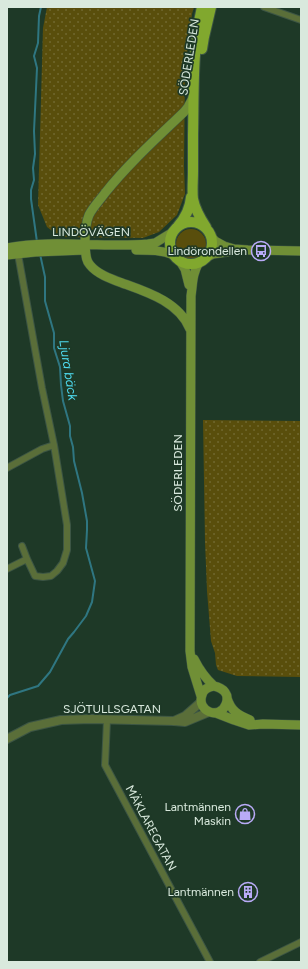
<svg xmlns="http://www.w3.org/2000/svg" width="308" height="969" font-family="Figtree,sans-serif">
<defs>
<pattern id="grass-dots" width="8" height="8" patternUnits="userSpaceOnUse"><rect width="8" height="8" fill="#594e0c"/><path d="M2 2h.1M6 6h.1" fill="none" stroke="#70682f" stroke-width="1.8" stroke-linecap="round"/></pattern>
</defs>
<rect width="100%" height="100%" fill="#1e3927"/>
<!-- grass -->
<path fill="url(#grass-dots)" d="M47,7H194L192,14L185,70L184,166L185,194L177,215L159,232L143,238L60,237L47,227L38,205L43,28Z
M203,420L301,421V677L237,676L218,670L216,665L215,653L211,641L207,591L205,542Z"/>
<!-- park -->
<path fill="#594e0c" d="M176 244a15 15 0 1 1 30 0a15 15 0 1 1-30 0Z"/>
<g fill="none" stroke-linecap="round" stroke-linejoin="round">
<!-- stream -->
<path stroke="#2f7681" stroke-width="2" d="M37,242L31,199V190L34,180L33,168L35,154L34,131L37,68L34,56L38,43L39,16L41,7
M7,698L10,695L38,686L50,672L68,639L74,632L86,616L92,602L95,581L86,548L87,530V521L82,493L74,461L73,447L70,436V426L63,401L61,385L60,367L54,348V333L45,301V277L40,254"/>
<defs>
<path id="minor" d="M264,7L301,20
M7,468L42,449L54,445L42,388L18,254
M22,546L27,559L35,576L43,577L51,576L57,571L63,563L67,550V525L54,445
M7,569L27,559
M107,720L105,765L210,962
M260,962L301,942"/>
<path id="tertiary" d="M174,721L185,716L201,702
M7,739L30,727L61,720L91,719L174,721L185,722L209,712"/>
<path id="secondary" d="M211,236L215,241L224,246L234,249L248,250L301,251
M7,248C54,239 101,248 148,244L155,243L173,232
M136,250C150,250 162,250 174,255
M7,255L35,252L85,250
M207,257L213,254L234,251
M180,261L185,269L189,285
M199,262C192,275 193,282 191,296L190,651L192,667L201,696
M190,329C179,302 147,292 122,283C111,279 97,274 90,265C85,260 86,252 85,245C85,235 85,224 89,215C93,207 100,200 105,193C129,163 157,138 184,112L188,107L193,98
M194,659C199,669 205,678 214,686
M214,686C223,688 230,694 226,704C220,721 196,711 202,695C203,689 208,687 214,686Z
M227,698C231,711 238,715 250,720
M216,713L234,720L249,725L263,724L301,725"/>
<path id="primary" d="M202,7C192,50 194,92 193,135C193,147 193,159 193,172C193,181 192,190 193,199C195,209 200,218 206,227
M202,49L204,37L211,7
M170 243a21 21 0 1 1 42 0a21 21 0 1 1-42 0Z
M178,226C186,217 190,209 191,197"/>
</defs>
<!-- minor casing -->
<use href="#minor" stroke="#3c5544" stroke-width="8"/>
<!-- tertiary casing -->
<use href="#tertiary" stroke="#3c5544" stroke-width="10"/>
<!-- secondary casing -->
<use href="#secondary" stroke="#3c5544" stroke-width="10"/>
<!-- primary casing -->
<use href="#primary" stroke="#3c5544" stroke-width="12"/>
<!-- minor -->
<use href="#minor" stroke="#5a6e39" stroke-width="6"/>
<!-- tertiary -->
<use href="#tertiary" stroke="#5a6e39" stroke-width="8"/>
<!-- secondary -->
<use href="#secondary" stroke="#708f36" stroke-width="9"/>
<!-- primary -->
<use href="#primary" stroke="#81a82e" stroke-width="10"/>
</g>
<!-- icons -->
<defs>
<symbol id="bus-ring" viewBox="-11 -11 22 22"><circle r="9.5" fill="#1e3927" stroke="#b9abf7" stroke-width="1.5"/><path d="M-5-6H5V4H4V6H2V4H-2V6H-4V4H-5ZM-3.5-4V0h7V-4ZM-3.5 1.2v1.5H-2V1.2ZM2 1.2v1.5H3.5V1.2Z" fill="#b9abf7"/></symbol>
<symbol id="shop-ring" viewBox="-11 -11 22 22"><circle r="9.5" fill="#1e3927" stroke="#b9abf7" stroke-width="1.5"/><path d="M-5-2.5h2.3a2.7 3.5 0 0 1 5.4 0H5L5.5 6h-11ZM-1.5-2.5h3a1.5 2.3 0 0 0-3 0Z" fill="#b9abf7"/></symbol>
<symbol id="building-ring" viewBox="-11 -11 22 22"><circle r="9.5" fill="#1e3927" stroke="#b9abf7" stroke-width="1.5"/><path d="M-4-6H4V6H1V3H-1V6H-4ZM-2.5-4.3h1.7v1.8h-1.7ZM.8-4.3h1.7v1.8H.8ZM-2.5-1h1.7V.8h-1.7ZM.8-1h1.7V.8H.8Z" fill="#b9abf7"/></symbol>
</defs>
<g fill-rule="evenodd">
<use href="#bus-ring" x="250" y="240" width="22" height="22"/>
<use href="#shop-ring" x="234" y="803" width="22" height="22"/>
<use href="#building-ring" x="237" y="881" width="22" height="22"/>
</g>
<g text-anchor="middle" stroke-width="3.5" stroke-linejoin="round" paint-order="stroke">
<!-- street labels -->
<g font-size="12" fill="#d9e9dd" stroke="#1e3927">
<text transform="translate(189 57) rotate(-81)" y="4">SÖDERLEDEN</text>
<text x="91" y="236">LINDÖVÄGEN</text>
<text transform="translate(178 473) rotate(-90)" y="4">SÖDERLEDEN</text>
<text x="112" y="713">SJÖTULLSGATAN</text>
<text transform="translate(151 828) rotate(62)" y="4">MÄKLAREGATAN</text>
</g>
<!-- poi labels -->
<g font-size="12" fill="#d9e9dd" stroke="#1e3927" text-anchor="end">
<text x="247" y="255">Lindörondellen</text>
<text x="231" y="811">Lantmännen<tspan x="231" dy="14">Maskin</tspan></text>
<text x="234" y="896">Lantmännen</text>
</g>
<!-- water labels -->
<g font-size="13" font-style="italic" fill="#4ed9ed" stroke="#1e3927">
<text transform="translate(69 370) rotate(81)" y="5">Ljura bäck</text>
</g>
</g>
<!-- border -->
<rect width="308" height="969" fill="none" stroke="#d9e9dd" stroke-width="16"/>
</svg>
